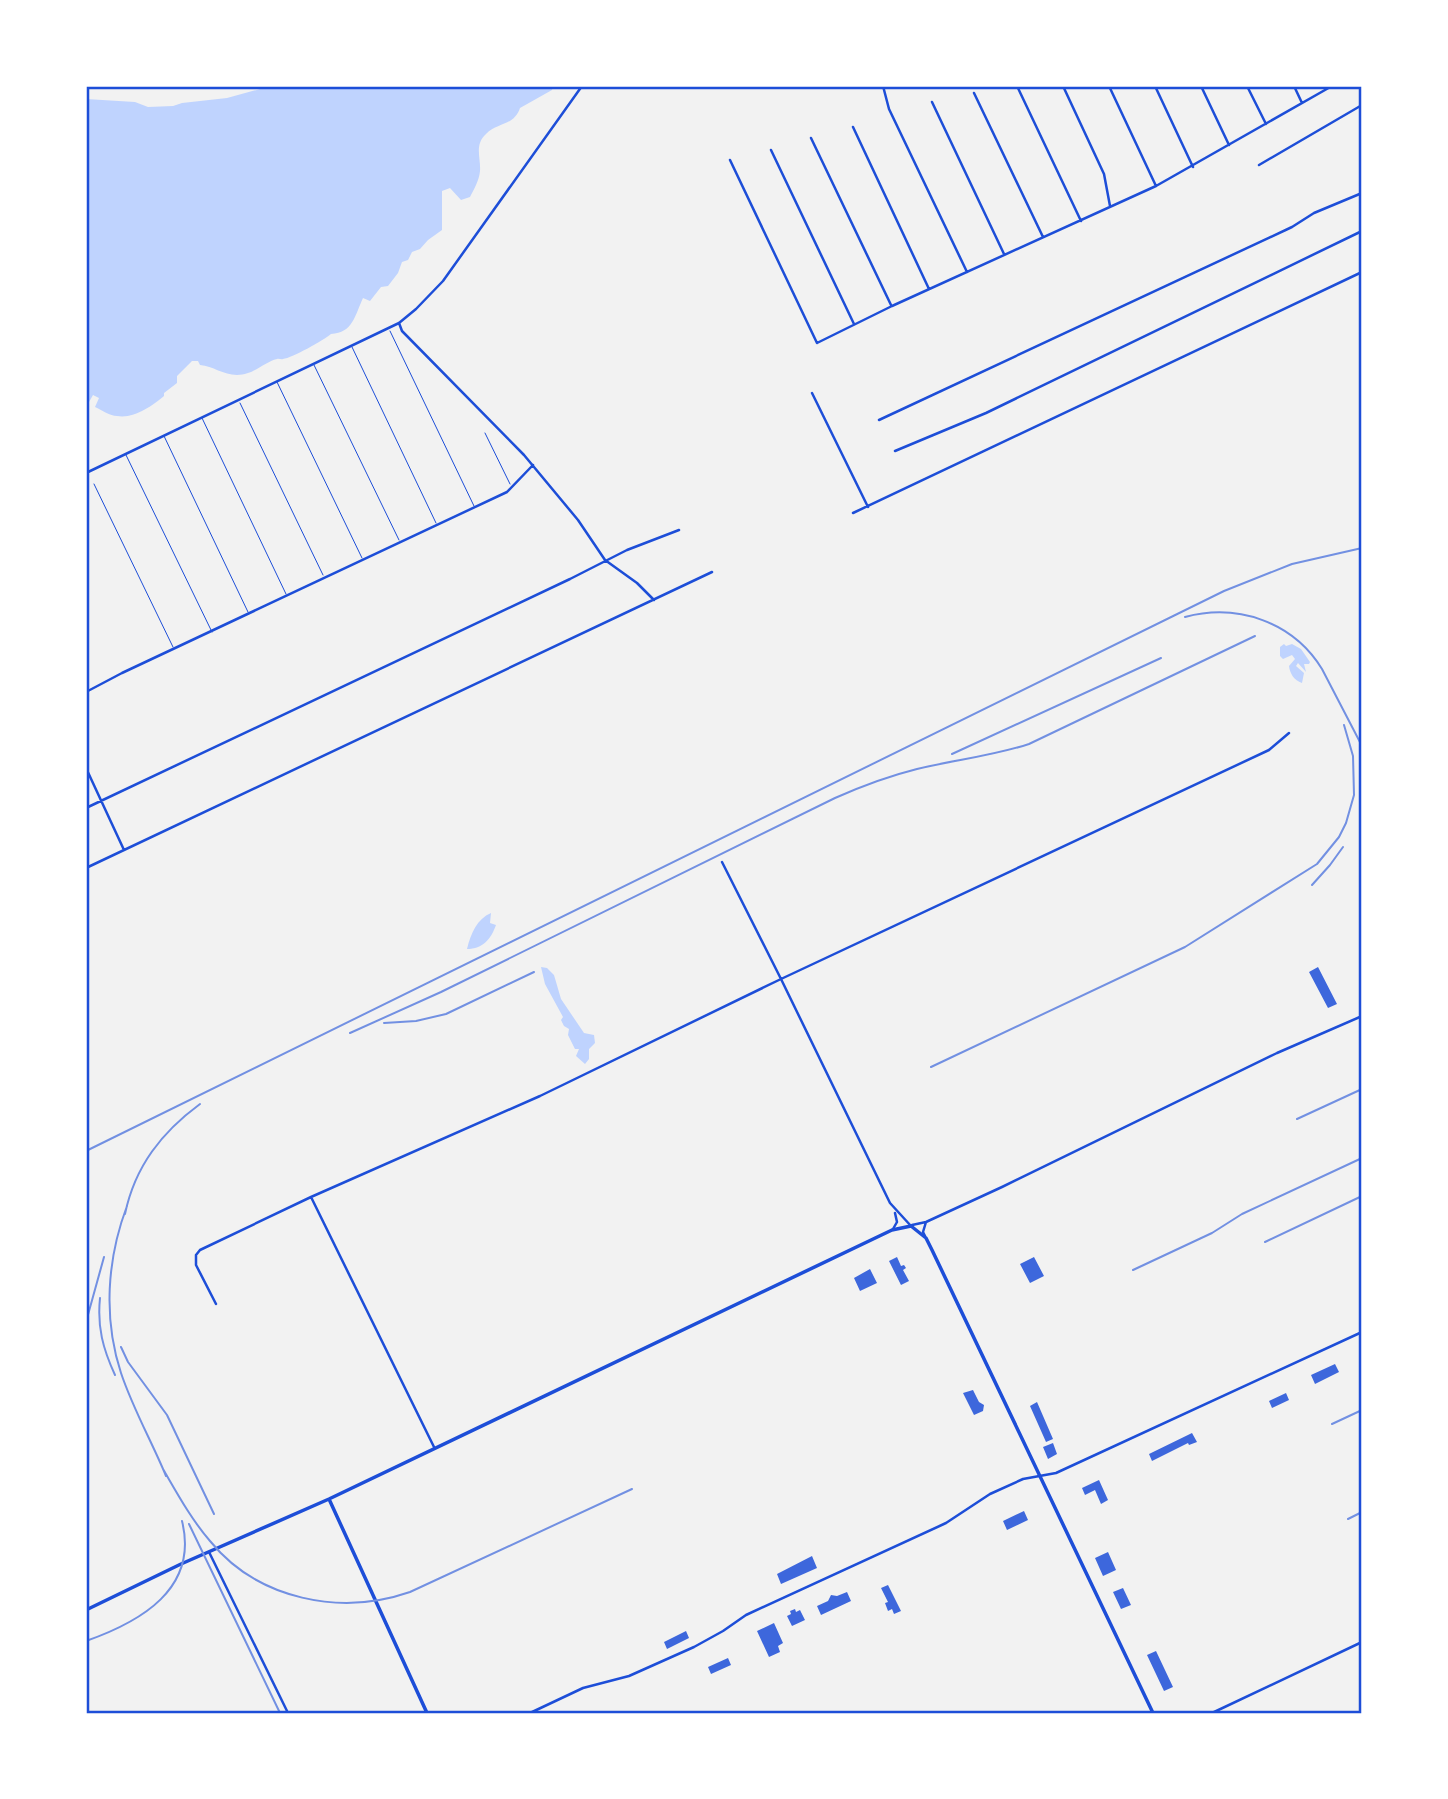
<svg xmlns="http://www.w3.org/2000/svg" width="1448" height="1799" font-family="'Work Sans',sans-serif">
<rect width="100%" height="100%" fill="#f2f2f2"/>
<!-- water -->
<path fill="#bfd3fe" d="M271,86H553L552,90L520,108C514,126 498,122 486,134C474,145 481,158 480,171C479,181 474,189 470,197L461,200L450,188L442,191V230L428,240L420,249L412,252L408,260L402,262L398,273L388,286L381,287L370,301L363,298C355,315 353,333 331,334C324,340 292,358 283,359C281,360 279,358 277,359C264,362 254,375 237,375C223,375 213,366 200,365L198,361H192L177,376V383L164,393V396C152,406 134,419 117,416C110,416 102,410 95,407L99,398L93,395L89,402L86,391V99L135,102L148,107L173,106L182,103L227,98Z
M1284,644L1286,646L1292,644L1301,649L1310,662L1309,664H1304L1306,672L1298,663L1296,666L1304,673L1302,683C1294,680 1290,674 1289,666L1295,659L1292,655L1283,659L1280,656V647Z
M491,913L490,923L496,925C491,939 483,949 467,949C471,933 477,919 491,913Z
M541,967L547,968L554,975L561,999L584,1033L594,1035L595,1043L589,1049V1059L585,1064L576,1056L579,1049H575L568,1035L569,1029L564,1026L561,1020L563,1017L545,984Z"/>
<!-- building -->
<path fill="#3d67dc" d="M1318,967L1337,1004L1328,1008L1309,972Z
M897,1257L901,1266L904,1265L906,1268L903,1270L909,1281L901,1285L889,1261Z
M1034,1257L1044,1276L1030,1283L1020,1264Z
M870,1269L877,1283L860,1291L854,1278Z
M1335,1364L1339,1372L1315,1384L1311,1375Z
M973,1390L979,1402L984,1405L983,1411L974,1415L963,1393Z
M1286,1393L1289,1400L1272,1408L1269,1401Z
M1037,1402L1053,1439L1046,1442L1030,1406Z
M1192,1433L1197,1442L1189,1445L1188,1443L1152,1461L1149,1454Z
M1053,1443L1057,1454L1048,1459L1043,1447Z
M1099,1480L1108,1500L1101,1504L1095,1490L1085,1495L1082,1488Z
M1024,1511L1028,1520L1007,1530L1003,1521Z
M1108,1552L1116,1570L1103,1576L1095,1558Z
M812,1556L817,1568L781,1584L777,1574Z
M888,1585L901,1611L894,1614L892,1609L888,1611L885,1603L888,1602L881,1588Z
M1123,1588L1131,1605L1121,1609L1113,1592Z
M847,1592L851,1601L821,1615L817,1606L828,1601L831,1595L837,1596Z
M795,1609L796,1612L800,1610L805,1620L792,1626L787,1616L791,1614L790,1611Z
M774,1623L783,1643L778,1646L780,1652L769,1657L757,1631Z
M686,1631L689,1638L667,1649L664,1642Z
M1156,1651L1173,1687L1164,1691L1147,1655Z
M728,1658L731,1665L711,1674L708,1667Z"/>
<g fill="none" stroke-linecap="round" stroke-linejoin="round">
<!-- service -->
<path stroke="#1d4ed8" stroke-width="1" d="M390,331L474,506
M352,347L436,523
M314,365L399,540
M277,382L362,558
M240,403L323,575
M202,418L286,594
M485,433L510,484
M164,436L248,612
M126,455L212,632
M94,484L173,647"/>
<!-- minor -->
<path stroke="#1d4ed8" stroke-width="2.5" d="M883,86L889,109L967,272
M1017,86L1081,221
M1063,86L1104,174L1110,206
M1109,86L1156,186
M1155,86L1193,167
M1201,86L1229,145
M1247,86L1266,124
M1294,86L1302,103
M974,93L1043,237
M932,102L1004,254
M853,127L929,289
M811,138L891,305
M771,150L854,324
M730,160L817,343L892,306L1156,186L1332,86
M1259,165L1362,105
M399,323L402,331L524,455L578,520L605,560L637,583L654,600
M812,393L868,507
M879,420L1292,227L1314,213L1362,193
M895,451L986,413L1362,231
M86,473L399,323L416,309L443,281L582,86
M853,513L1362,272
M86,692L122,673L507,492L533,465
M86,768L124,850
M86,808L570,579L627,550L679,530
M722,862L781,979
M86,868L712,572
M311,1197L434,1447
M912,1225L926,1222L1002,1187L1277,1053L1362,1016
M925,1236L923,1232L926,1222
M216,1304L196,1265V1255L200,1250L311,1197L540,1096L781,979L1269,750L1289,733
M209,1552L288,1713
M1212,1713L1362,1642"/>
<!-- tertiary -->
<path stroke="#1d4ed8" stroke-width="2.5" d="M781,979L890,1203L911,1226
M893,1229L897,1222L895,1213
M530,1713L583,1688L629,1676L694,1647L723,1631L746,1615L946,1523L990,1494L1023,1479L1056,1473L1362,1332"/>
<!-- secondary -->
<path stroke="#1d4ed8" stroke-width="3.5" d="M329,1499L427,1713
M86,1610L181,1564L329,1499L892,1230L911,1226L926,1238L932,1250L1153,1713"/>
<!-- rail -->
<path stroke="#7290e2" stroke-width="2" d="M1185,617C1238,603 1293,622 1322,669L1362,746
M952,754L1161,658
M1312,885L1330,865L1343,847
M384,1023L416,1021L446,1014L534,972
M350,1033L441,992L835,798C862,786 889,776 917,769C954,760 993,756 1029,744L1255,636
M931,1067L1185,947L1317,864L1339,837L1346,823L1354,795L1353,756L1344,725
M1297,1119L1362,1089
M86,1151L1224,591L1292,564L1362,548
M127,1206C107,1259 103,1318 121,1373C133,1409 152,1442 166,1476
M125,1214C135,1166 162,1132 200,1104
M1265,1242L1362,1196
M1133,1270L1212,1233L1242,1214L1362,1158
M100,1298C97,1327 103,1349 115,1375
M86,1322L104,1257
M121,1347L128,1362L167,1415L214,1514
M1332,1424L1362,1410
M163,1469C177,1493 191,1519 210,1541C258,1600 341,1616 410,1592L632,1489
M1348,1519L1362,1512
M189,1524L280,1713
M86,1641C140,1622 199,1589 182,1521"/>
</g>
<!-- border -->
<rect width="1448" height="1799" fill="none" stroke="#ffffff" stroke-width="175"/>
<rect x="88" y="88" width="1272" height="1624" fill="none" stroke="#1d4ed8" stroke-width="2.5"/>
</svg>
